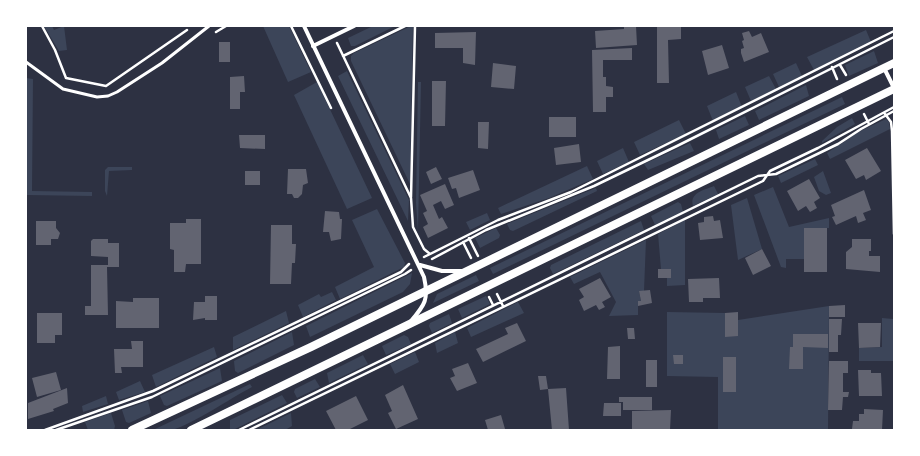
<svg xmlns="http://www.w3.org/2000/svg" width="920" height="456" font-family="'Fira Sans Condensed',sans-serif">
<rect width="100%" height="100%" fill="#2d3142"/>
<!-- green -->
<path fill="#3c4559" d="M44,26H52L54,30L64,26L67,50L59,51Z
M263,26H289L311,72L288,82Z
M373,26H395L355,46H351L348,38Z
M411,26H413L410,184L351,61V56L354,53Z
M866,30L871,42L814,70L807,57Z
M874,51L878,63L849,76L845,65Z
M796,63L802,76L779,87L773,74Z
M347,71L409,200L408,221L338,76Z
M769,76L776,89L751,101L745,87Z
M26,78L33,79L32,191L92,192V196L27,195L26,273Z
M317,82L372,198L347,209L294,95Z
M418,82H421L418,231L416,203Z
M806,85L809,96L759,120L755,111Z
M736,92L742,107L713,121L707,106Z
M842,97L845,104L493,274L490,268Z
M745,116L749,125L719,139L716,130Z
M852,118L855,124L822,143V141L837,127Z
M886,119L889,122L890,129L830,159L827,153L858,132Z
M679,120L686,134L640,155L634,142Z
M690,143L694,151L648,170L644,164Z
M623,148L629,162L603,174L597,161Z
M815,159L818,165L781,183L778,176Z
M587,166L593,179L549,198L501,214L498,208Z
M108,167H132V170L109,171L107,196L105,191V170Z
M823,171L831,193L826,195L819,191L814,177Z
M714,186L718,194L693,206C689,193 704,190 714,186Z
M773,187L789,227L829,218V228H804V259H786V268L781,267L754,195Z
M596,188L597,191L513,231L510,230L507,224Z
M747,198L762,249L738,260L731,205Z
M678,202L681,204L683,212L655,225L651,216Z
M377,209L405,263L404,267L340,299L335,287L374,267L352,220Z
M487,213L490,220L470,230L466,222Z
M685,220V285L667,286V278H671V269H661L658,234Z
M641,221L644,230L553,274L550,268L551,265Z
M496,228L500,235L499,238L480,248L475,238Z
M646,240L644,291H639L641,301H638V315L609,316L616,302L600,272L574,284L570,277Z
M412,273L410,284L403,292L310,337L306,326Z
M476,275L479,281L433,303L437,294Z
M332,292L336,300L303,317L298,305L319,294L321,297Z
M486,296L490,304L462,318L458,309Z
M518,302L524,313L471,337L467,328Z
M829,306L828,430H718V377L667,376V312L725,313V336H738V320Z
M286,311L289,323L233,350V337Z
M449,314L452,323L432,333L429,326L430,323Z
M882,318L893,319L894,361H859V348L882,347Z
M292,332L294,345L238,373L235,371L234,361Z
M455,332L458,343L437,353L435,343Z
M404,335L408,337L411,344L386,355L382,346Z
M214,347L217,357L156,387L152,375Z
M415,352L419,362L395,374L390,364Z
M363,355L368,364L329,383L327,373Z
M220,368L222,381L167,406L164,405L160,396Z
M315,379L320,387L297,398L294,392L295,389Z
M140,381L145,392L119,400L116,392Z
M250,384L252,387C229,399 195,423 172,430C166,431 159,430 153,430Z
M282,395L287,403L233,430H230V420Z
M106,396L108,404L83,412L82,406Z
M148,401L151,413L129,423L126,422L122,410Z
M111,413L115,426L114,430H88L85,422Z
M291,413L292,426L285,430H256Z"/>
<!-- building -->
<path fill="#626471" d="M624,26H636L637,45L596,48L595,31L624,29Z
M657,26H681V39L668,40L669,83H657Z
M749,31L752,37L761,33L769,52L744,62L741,53V49L744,48L742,41L744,40L742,33Z
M476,32L475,65L463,63V48H435V33Z
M219,42H230V62H219Z
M722,45L729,68L708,75L702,51Z
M632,48V60H603V77H606V86L613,87V97H606V112H593L592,50Z
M493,63L516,66L514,89L491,87Z
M244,76L245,92H240V109H230V77Z
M432,81H446L445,126H432Z
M549,117H576V137H549Z
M478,122H489L488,149L478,148Z
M239,135H265V149L240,148Z
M579,144L581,162L556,165L554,148Z
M867,148L881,171L866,180L864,175L856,179L845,160Z
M436,167L442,179L431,184L426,172Z
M288,169H306L308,183L303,185L302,194L298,198H294L292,194H287Z
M473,170L480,190L459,198L456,188L452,189L448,178Z
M245,171H260V185H245Z
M809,179L820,198L814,202L817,208L810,212L806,206L798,211L787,191Z
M445,184L454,205L445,209L441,201L433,205L439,219L442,217L448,228L428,238L423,227L428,224L423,213L427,211L420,195Z
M864,190L871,210L863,213L866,220L858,223L856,216L836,225L832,217L835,216L831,205Z
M325,211L339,212L340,219H342L341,239L331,241L329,232H323Z
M713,216L714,221L720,220L723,238L700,240L698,223L704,222V217Z
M186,219H201V264H186L185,272H174V250L170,249V223H186Z
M36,221H56V228L60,233L58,239H51V245H36Z
M271,225H292V244H296L295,263H292L291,284H270Z
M804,228H827V272H804Z
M93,239H108V243H119V267H107L108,315H85V306H91V265H108V257L91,256V241Z
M852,239H871V251H869V256H880V272L846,269V252L852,247Z
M762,249L771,266L753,275L745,258Z
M658,269H671V278H658Z
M600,278L611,297L602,302L605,307L599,310L596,305L584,311L579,300L584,297L579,289Z
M719,278L720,298H703V302H689L688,279Z
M650,290L652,303L638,306V301H641L639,291Z
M205,296H217V320H205V318L193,320L194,302H205Z
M133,298H159V328H116V301L133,302Z
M845,305V317H829V306Z
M738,312V336L725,337V313Z
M37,313H62V335H55V343H37Z
M829,319H842L841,335H838V352H829Z
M517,323L526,341L483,362L476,349L508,334L505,328Z
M858,323H881L880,347L859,348Z
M627,328H634L635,339H628Z
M793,334H828V348L803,347V369H789L790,347H793Z
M131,341H143V367H121L122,373H115L114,349H132Z
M620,346V379H607L608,347Z
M673,355H683V364H674Z
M723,357H736V392H723Z
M646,360H657V387H646Z
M829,361H848V373H843V392H849L848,397H843L842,410H828Z
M468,363L477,383L457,391L450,378L455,376L452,369Z
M858,370H871V373H881L882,396H859Z
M56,372L61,390L37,397L32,378Z
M538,376H546L548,389L540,390Z
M403,385L418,419L396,429L388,413L392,411L385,395Z
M67,388L68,403L53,409L54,411L28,419V403Z
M566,388L569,430H552L548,389Z
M356,396L368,420L348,430H336L326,411Z
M619,397H652V410H623V402H619Z
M604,403H621V416H603Z
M864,409L883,410L882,430L852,429L853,421H859V414H864Z
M671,410L670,430H632V411Z
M501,415L505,429L488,430L485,420Z"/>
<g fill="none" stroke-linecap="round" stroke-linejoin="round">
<!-- path -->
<path stroke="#fff" stroke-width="2.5" d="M42,26L55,50L66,78L106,86L187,30
M291,26L331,108
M216,32L226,26
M337,43L411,198L413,227L424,249L430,254
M343,56L405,26
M840,65L846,75
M832,67L837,79
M864,114L869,124
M885,114L891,122L892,131L894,234
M411,197L415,26
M469,238L478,256
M463,242L471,258
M424,257L498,220L571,192L894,31
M432,259L486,230L594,186L677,146L894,37
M497,294L503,306
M489,297L493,305
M45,430L153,391L401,272L409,264
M56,430L152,397L405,274L411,270
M239,430L758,176L776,174L838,144L861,129L894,111
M249,430L763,181L770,171L818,148L894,107"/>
<!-- service -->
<path stroke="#fff" stroke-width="3" d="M26,62L63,89L97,97L108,96L117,92L162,63L209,26"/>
<!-- minor -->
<path stroke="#fff" stroke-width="4" d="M304,26L424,277C429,299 425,305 411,321
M313,46L354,26
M884,68L894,88
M420,265L442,271H463"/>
<!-- secondary -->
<path stroke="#fff" stroke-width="8" d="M132,430L311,347L894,63
M191,430L894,89"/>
</g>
<!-- border -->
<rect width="920" height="456" fill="none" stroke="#ffffff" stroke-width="54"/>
</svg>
